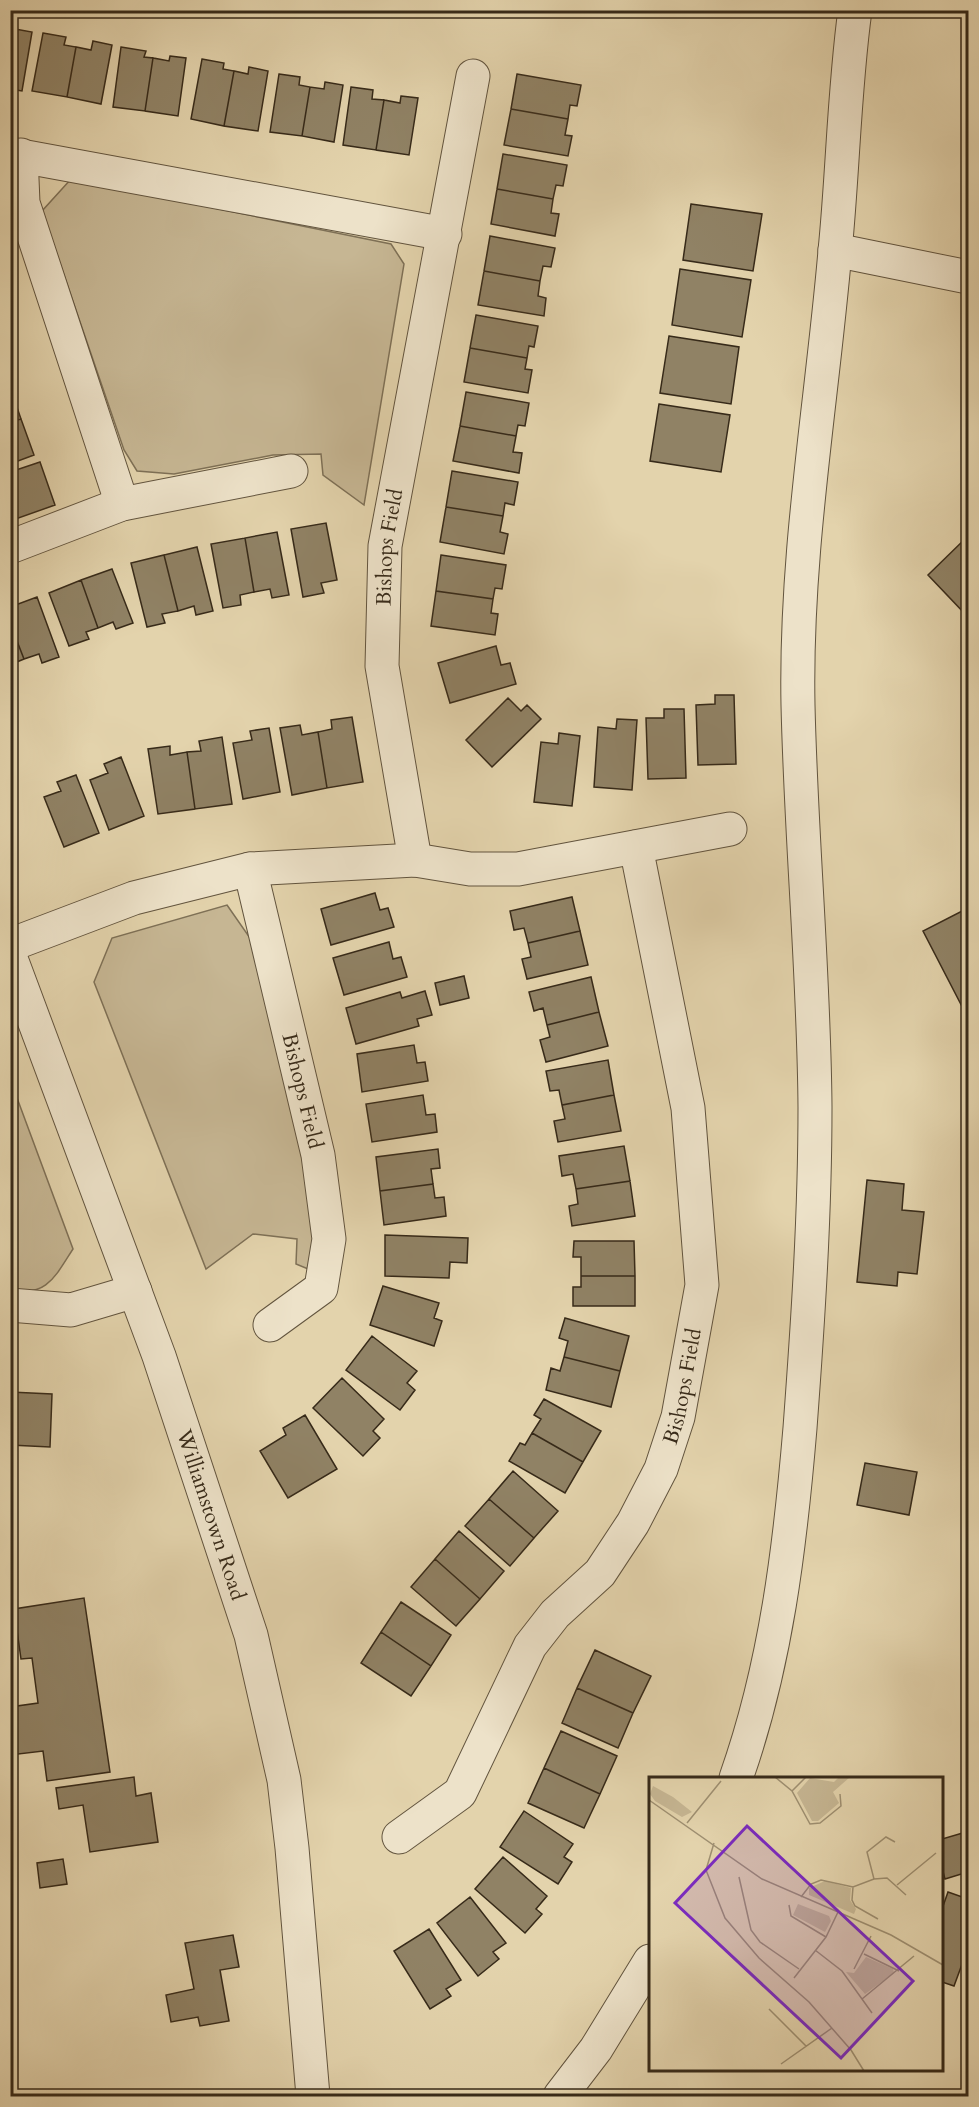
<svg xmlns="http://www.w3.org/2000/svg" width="979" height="2107" font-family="Cardo,serif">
<rect width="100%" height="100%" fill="#e3d3ac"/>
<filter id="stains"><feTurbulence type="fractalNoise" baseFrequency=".00333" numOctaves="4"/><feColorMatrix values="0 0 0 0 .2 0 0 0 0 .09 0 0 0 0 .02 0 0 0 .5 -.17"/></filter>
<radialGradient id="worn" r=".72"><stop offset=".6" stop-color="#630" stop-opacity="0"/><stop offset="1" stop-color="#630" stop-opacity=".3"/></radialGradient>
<!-- green -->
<path fill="#c6b693" stroke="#7e7056" stroke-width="1.5" d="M71,179L391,244L404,264L364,505L323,475L321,454L273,455L174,474L137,471L124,450L42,211Z
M227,905L250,938L287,1081L316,1230L313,1271L296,1264L297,1239L253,1234L206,1269L94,982L112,938Z
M10,1079L73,1249C56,1275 46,1299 11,1289Z"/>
<!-- building -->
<path fill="#908265" stroke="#372a19" stroke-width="1.5" d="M15,29L32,32L22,91L10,89V35L14,36Z
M43,33L66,37L64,45L76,47L67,97L32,91Z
M93,41L112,45L101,104L67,97L76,47L91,50Z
M121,47L146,51L144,57L153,58L145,111L113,107Z
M170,56L186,58L178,116L145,111L153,58L169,61Z
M202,59L224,63L223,69L234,71L224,126L191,119Z
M249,67L268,71L258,131L224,126L234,71L248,74Z
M968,71V108L964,107Z
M279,74L300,77L299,85L310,87L302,136L270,132Z
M517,74L581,85L577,106L570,105L568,119L511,109Z
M325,82L343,85L334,142L302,136L310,87L324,89Z
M351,87L373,90L372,99L384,100L376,150L343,145Z
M401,96L418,98L409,155L376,150L384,100L400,103Z
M511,109L568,119L565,135L572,136L568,156L504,145Z
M503,154L567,165L563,186L556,185L553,199L497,189Z
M497,189L553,199L551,213L559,214L555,236L491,224Z
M691,204L762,214L753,271L683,260Z
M490,236L555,248L551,267L543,266L540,281L484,271Z
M680,269L751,280L742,337L672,325Z
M484,271L540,281L538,296L546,298L544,316L478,305Z
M476,315L538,326L534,347L529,346L527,358L470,348Z
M669,336L739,347L731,404L660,393Z
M470,348L527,358L525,369L532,370L528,393L464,382Z
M10,387L21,419L10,422Z
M466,392L529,403L525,426L518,425L516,436L460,426Z
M659,404L730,415L721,472L650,461Z
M21,419L34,455L10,464V422Z
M460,426L516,436L513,452L522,453L519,473L453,461Z
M40,462L55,505L10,521V472Z
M452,471L518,482L514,505L505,503L503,516L446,507Z
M446,507L503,516L500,532L508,534L504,554L440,542Z
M326,523L337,580L321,583L324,593L303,597L291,529Z
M277,532L289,595L272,598L270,589L254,592L245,538Z
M968,536V617L928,575Z
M245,538L254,592L240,595L241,605L223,608L211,544Z
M197,547L213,611L196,615L194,606L178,611L164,555Z
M164,555L178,611L162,614L165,623L147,627L131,563Z
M441,555L506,565L502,589L495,588L493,599L436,591Z
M112,569L133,623L116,629L113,622L98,628L81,580Z
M81,580L98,628L86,632L89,639L69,646L49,593Z
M436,591L493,599L491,613L498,614L495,635L431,626Z
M37,597L59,657L42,663L39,654L24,659L10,623V607Z
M10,623L24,659L12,664L15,672L10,674Z
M496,646L501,665L510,663L516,684L450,703L438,663Z
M715,695H734L736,764L698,765L696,705L715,704Z
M508,698L521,711L527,705L541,719L492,767L466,740Z
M664,709H684L686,778L648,779L646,718H664Z
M352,717L363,782L327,788L318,732L332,729L331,720Z
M617,719L637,720L632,790L594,787L598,727L616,729Z
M300,725L302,735L318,732L327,788L292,795L280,728Z
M269,728L280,792L243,799L233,743L252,740L250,731Z
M559,733L580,736L572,806L534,802L541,742L558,744Z
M222,737L232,804L195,809L187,752L201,751L199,741Z
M170,746V755L187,752L195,809L158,814L148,749Z
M121,757L144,816L109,830L90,780L108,773L104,764Z
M76,775L99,833L64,847L44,797L61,791L57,782Z
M375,893L380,910L388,908L394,927L331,945L321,909Z
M572,897L580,931L528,943L524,928L514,930L510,911Z
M968,908V1018L923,931Z
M580,931L588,965L527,979L522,959L531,957L528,943Z
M389,942L393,959L401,957L407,977L344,995L333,958Z
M464,976L469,998L440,1005L435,983Z
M591,977L599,1012L547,1025L543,1008L534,1011L529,992Z
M425,991L432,1015L417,1019L419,1026L356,1044L346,1008L400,992L402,998Z
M599,1012L608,1046L546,1062L540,1040L550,1037L547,1025Z
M414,1045L417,1063L425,1062L428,1081L362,1092L357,1054Z
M608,1060L614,1095L562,1105L559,1090L550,1091L546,1071Z
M423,1095L426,1115L435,1114L437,1132L372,1142L366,1104Z
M614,1095L621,1131L558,1142L554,1121L565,1119L562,1105Z
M624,1146L630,1181L576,1189L573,1174L562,1176L559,1156Z
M438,1149L440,1168L431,1169L433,1184L380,1191L376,1157Z
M867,1180L904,1184L902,1210L924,1212L917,1274L898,1272L897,1286L857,1282Z
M630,1181L635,1216L572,1226L569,1206L578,1204L576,1189Z
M433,1184L435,1198L444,1197L446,1216L384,1225L380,1191Z
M385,1235L468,1238L467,1263L450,1262L449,1278L385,1276Z
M574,1241H634L635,1276H581V1257H573Z
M581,1276H635V1306H573V1287H581Z
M383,1286L439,1303L434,1318L442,1321L434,1346L370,1325Z
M565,1318L629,1336L620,1371L564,1357L568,1341L559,1338Z
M372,1336L417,1371L407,1383L415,1390L400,1410L346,1370Z
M564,1357L620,1371L611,1407L546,1390L551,1368L560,1371Z
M342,1378L384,1419L373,1431L380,1438L363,1456L313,1408Z
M10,1392L52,1394L50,1447L10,1445Z
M544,1399L601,1431L583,1462L532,1433L541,1419L534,1415Z
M305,1415L337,1469L288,1498L260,1451L286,1435L283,1428Z
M532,1433L583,1462L565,1493L509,1461L520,1443L525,1445Z
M865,1463L917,1472L909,1515L857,1505Z
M513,1471L558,1511L534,1538L489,1499Z
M489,1499L534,1538L510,1566L465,1526Z
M459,1531L504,1571L480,1599L435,1559Z
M435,1559L480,1599L456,1626L411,1587Z
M84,1598L110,1772L47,1781L43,1751L10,1755V1707L38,1703L32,1658L21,1659L14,1609Z
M401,1602L451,1635L431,1666L381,1632Z
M381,1632L431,1666L411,1696L361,1663Z
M595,1650L651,1676L633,1713L577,1688Z
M577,1688L633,1713L618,1748L562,1723Z
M561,1731L617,1756L600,1794L544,1768Z
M544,1768L600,1794L584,1828L528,1803Z
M134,1777L136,1796L151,1793L158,1842L90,1852L83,1805L59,1809L56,1788Z
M524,1811L573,1844L564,1857L572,1862L558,1884L500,1847Z
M966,1832L968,1872L945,1879L942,1868V1839Z
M503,1857L547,1896L536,1909L542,1914L525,1933L475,1889Z
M63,1859L67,1884L40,1888L37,1863Z
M948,1892L968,1899V1948L954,1986L942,1982V1909Z
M470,1897L506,1943L493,1952L499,1959L478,1976L437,1923Z
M429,1929L461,1980L446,1989L451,1996L430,2009L394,1951Z
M233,1935L239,1967L220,1970L229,2021L200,2026L198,2017L171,2022L166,1995L194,1989L185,1943Z"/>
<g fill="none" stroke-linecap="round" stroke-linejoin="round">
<defs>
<g id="minor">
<path d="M10,154L445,234"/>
<path d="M21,155L23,203L122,504"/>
<path d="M835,250L968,277"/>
<path d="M10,547L122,504L291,471"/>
<path id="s1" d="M415,860L382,666L385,546L473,76"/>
<path id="s2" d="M250,869L318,1155L329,1239L321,1288L270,1325"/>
<path d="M10,945L134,898L250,869L415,860L470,869H518L730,829"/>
<path d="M10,1305L71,1310L135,1291"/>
<path id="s3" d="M399,1837L460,1793L530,1646L555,1614L600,1573L633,1523L661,1469L678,1417L702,1285L688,1108L636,847"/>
</g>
<g id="tertiary">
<path id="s4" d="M10,956L159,1356L251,1635L284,1780L292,1848L313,2096"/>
<path d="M736,1778C776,1665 790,1547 800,1428C808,1321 815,1214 815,1107C814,973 801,839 798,705C795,552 822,402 835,251C843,171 844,90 855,10"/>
<path d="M560,2096L596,2049L650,1961"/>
</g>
</defs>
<!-- minor casing -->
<use href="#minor" stroke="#62543e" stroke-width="35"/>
<!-- tertiary casing -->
<use href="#tertiary" stroke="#62543e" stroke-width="35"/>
<!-- minor -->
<use href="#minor" stroke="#ede2c9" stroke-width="33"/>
<!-- tertiary -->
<use href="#tertiary" stroke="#ede2c9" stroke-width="33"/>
</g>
<g text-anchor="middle" stroke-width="6" stroke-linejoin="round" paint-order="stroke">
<!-- street labels -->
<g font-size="21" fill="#372a19" stroke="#ede2c9">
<text dy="7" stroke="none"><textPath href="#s1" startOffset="316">Bishops Field</textPath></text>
<text dy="7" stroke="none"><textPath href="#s2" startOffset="228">Bishops Field</textPath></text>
<text dy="7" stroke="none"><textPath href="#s3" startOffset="546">Bishops Field</textPath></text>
<text dy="7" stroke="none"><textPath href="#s4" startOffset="594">Williamstown Road</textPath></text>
</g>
</g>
<!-- overview -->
<g transform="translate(649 1777)">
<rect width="294" height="294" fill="#e3d3ac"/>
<path d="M190,0H201L184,15L190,26L169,44H163L148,16L161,1L185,5ZM4,9L24,20L43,35L33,40L6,24L1,17ZM176,104L202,111L201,123L207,132L205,137L160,118V111ZM149,127L180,139L182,144L176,155L144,138ZM217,180L244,192L245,196L216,217L197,195L205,196Z" fill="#c6b693"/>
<path fill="none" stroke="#9e8f71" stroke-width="1.5" d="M126,0L143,14L161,47L171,46L192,29L191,17M143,14L157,0M0,23L113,102L242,158L294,188M38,46L72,4M65,66L57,93L76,141L110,181L160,225L202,273L215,294M90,100L102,153L111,165L150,192M225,102L238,101L257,118M248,108L287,76M204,110L203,123L206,129L229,142M152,120L162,107L172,103L204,110L225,102L218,75L237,60L246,65M140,128L142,139L177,160M166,173L193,194L223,236M215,177L250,194M205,192L222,159M145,201L177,160L189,135M213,222L265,179M120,232L157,269M132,287L183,251"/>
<path fill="#7b2cbf" fill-opacity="0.15" stroke="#7b2cbf" stroke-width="3" d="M98,49L264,204L192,281L26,126Z"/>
<rect width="294" height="294" fill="none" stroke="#372a19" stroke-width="3"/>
</g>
<!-- margin -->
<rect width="979" height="2107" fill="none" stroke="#e3d3ac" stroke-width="36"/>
<rect x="12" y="12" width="955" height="2083" fill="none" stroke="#372a19" stroke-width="3"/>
<rect x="18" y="18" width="943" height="2071" fill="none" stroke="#372a19" stroke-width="1.5"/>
<rect width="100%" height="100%" filter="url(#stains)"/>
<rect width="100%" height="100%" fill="url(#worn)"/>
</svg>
